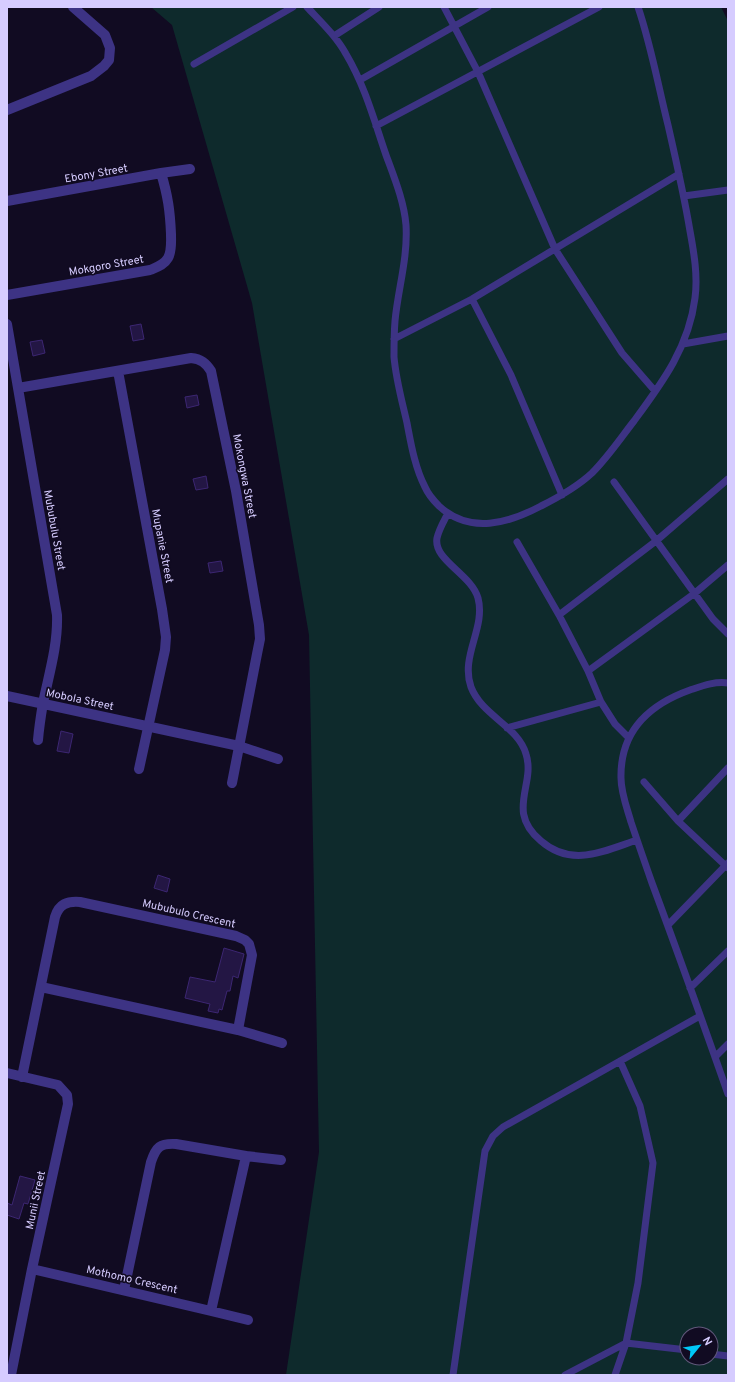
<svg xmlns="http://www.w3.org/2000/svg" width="735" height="1382" font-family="Overpass,sans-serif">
<rect width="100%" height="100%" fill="#110b22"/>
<!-- green -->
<path fill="#0e2a2c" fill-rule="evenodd" d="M151,7H721L728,21V1375H286L319,1152L309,635L252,303L172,25ZM687,1334H711V1358H687Z"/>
<!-- building -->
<path fill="#231644" stroke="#3c2672" d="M141,324L144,339L133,341L130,326Z
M42,340L45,353L33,356L30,342Z
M197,395L199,405L187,408L185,397Z
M206,476L208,488L196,490L193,479Z
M221,561L223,571L210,573L208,563Z
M61,731L73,734L69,753L57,751Z
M158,875L170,879L167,892L154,888Z
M224,948L244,954L238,978L233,976L230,991H227L222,1010L219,1009L218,1013L208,1011L210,1004L185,998L190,977L215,982Z
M20,1176L35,1180L28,1204L24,1203L19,1219L7,1215V1203L12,1205Z"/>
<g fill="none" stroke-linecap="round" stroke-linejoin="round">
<!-- service -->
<path stroke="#3d3384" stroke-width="7" d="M307,7C321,22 336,36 346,54C365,86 374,120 386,155C394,177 404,201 406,225C408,258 398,289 395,321C394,333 394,345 394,357C396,380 402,401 407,423C411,444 415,468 425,487C428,494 434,501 439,506C470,535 509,523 541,506C559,497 577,487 592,473C608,457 620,439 634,421C662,383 689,347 695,298C698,276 694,253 690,231C684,195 676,160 668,125C658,85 651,45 638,7
M444,7L478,72L555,249L622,353L655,391
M334,36L379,7
M194,64L293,7
M360,80L488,7
M376,126L599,7
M684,196L728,190
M472,299L511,375L562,495
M394,339L472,299L679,174
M683,344L728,336
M614,482L713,619L728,634
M448,513C444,521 439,529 437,538C433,560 471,574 478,598C486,628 460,656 471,687C482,716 518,726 526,754C536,785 505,811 541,841C572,868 604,851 637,840
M517,542L559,615L588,671L601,702L615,724L629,738
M559,615L656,541L728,479
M588,671L695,593L728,565
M728,683C715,681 702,686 690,690C648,705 620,732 621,778C621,793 627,808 631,822C638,843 645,863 652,883C678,953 703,1023 728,1094
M507,728L601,702
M644,782L678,821L728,868
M678,821L728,768
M668,925L728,863
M690,988L728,951
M715,1057L728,1044
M711,1354L728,1356
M453,1375L485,1151L493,1136L503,1127L700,1016
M565,1375L626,1343L687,1350
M615,1375L626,1343L638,1283L653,1163L640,1106L620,1061"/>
<!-- minor -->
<path stroke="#3d3384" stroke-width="10" d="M7,110L91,76L104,66L109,60L110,48L105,35L73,7
M7,201L161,173L190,169
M7,295L150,270C157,267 164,265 168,258C172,251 171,242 171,234C170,211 168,196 161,173
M7,324L57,615C58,645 49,674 43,703C41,715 39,728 38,740
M118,371L162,609L166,637L165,650L139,769
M18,388L191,358C201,359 206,363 211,371L236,491L259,625L260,639L257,654L232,783
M7,696L239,746L278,759
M41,987L238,1030L282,1043
M7,1073L58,1085L67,1095L68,1104L32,1269L11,1375
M22,1077L55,917C59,904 67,901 80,902L236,936L245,940L249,944L252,955L238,1030
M32,1269L211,1311L246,1156
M124,1290L151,1162C156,1147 160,1143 176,1144L246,1156L281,1160
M211,1311L248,1320"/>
</g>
<g text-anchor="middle" stroke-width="3.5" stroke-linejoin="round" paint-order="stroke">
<!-- street labels -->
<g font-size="11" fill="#d6ccff" stroke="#110b22">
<text transform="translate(96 173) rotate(-10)" y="4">Ebony Street</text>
<text transform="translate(106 265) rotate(-10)" y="4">Mokgoro Street</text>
<text transform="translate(245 476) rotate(79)" y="4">Mokongwa Street</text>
<text transform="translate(55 530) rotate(80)" y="4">Mububulu Street</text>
<text transform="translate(163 546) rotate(79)" y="4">Mupanie Street</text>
<text transform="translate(80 699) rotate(12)" y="4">Mobola Street</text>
<text transform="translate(189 913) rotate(13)" y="4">Mububulo Crescent</text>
<text transform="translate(35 1200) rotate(-78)" y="4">Munii Street</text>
<text transform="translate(132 1279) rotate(13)" y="4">Mothomo Crescent</text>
</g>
</g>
<!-- border -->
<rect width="735" height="1382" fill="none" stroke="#d6ccff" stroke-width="16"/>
<!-- north arrow -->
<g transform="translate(699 1346) rotate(60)"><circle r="19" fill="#110b22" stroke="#60587a"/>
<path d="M0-3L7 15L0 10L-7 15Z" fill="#00c8f7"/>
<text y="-6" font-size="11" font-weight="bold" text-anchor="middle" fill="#d6ccff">N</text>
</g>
</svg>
